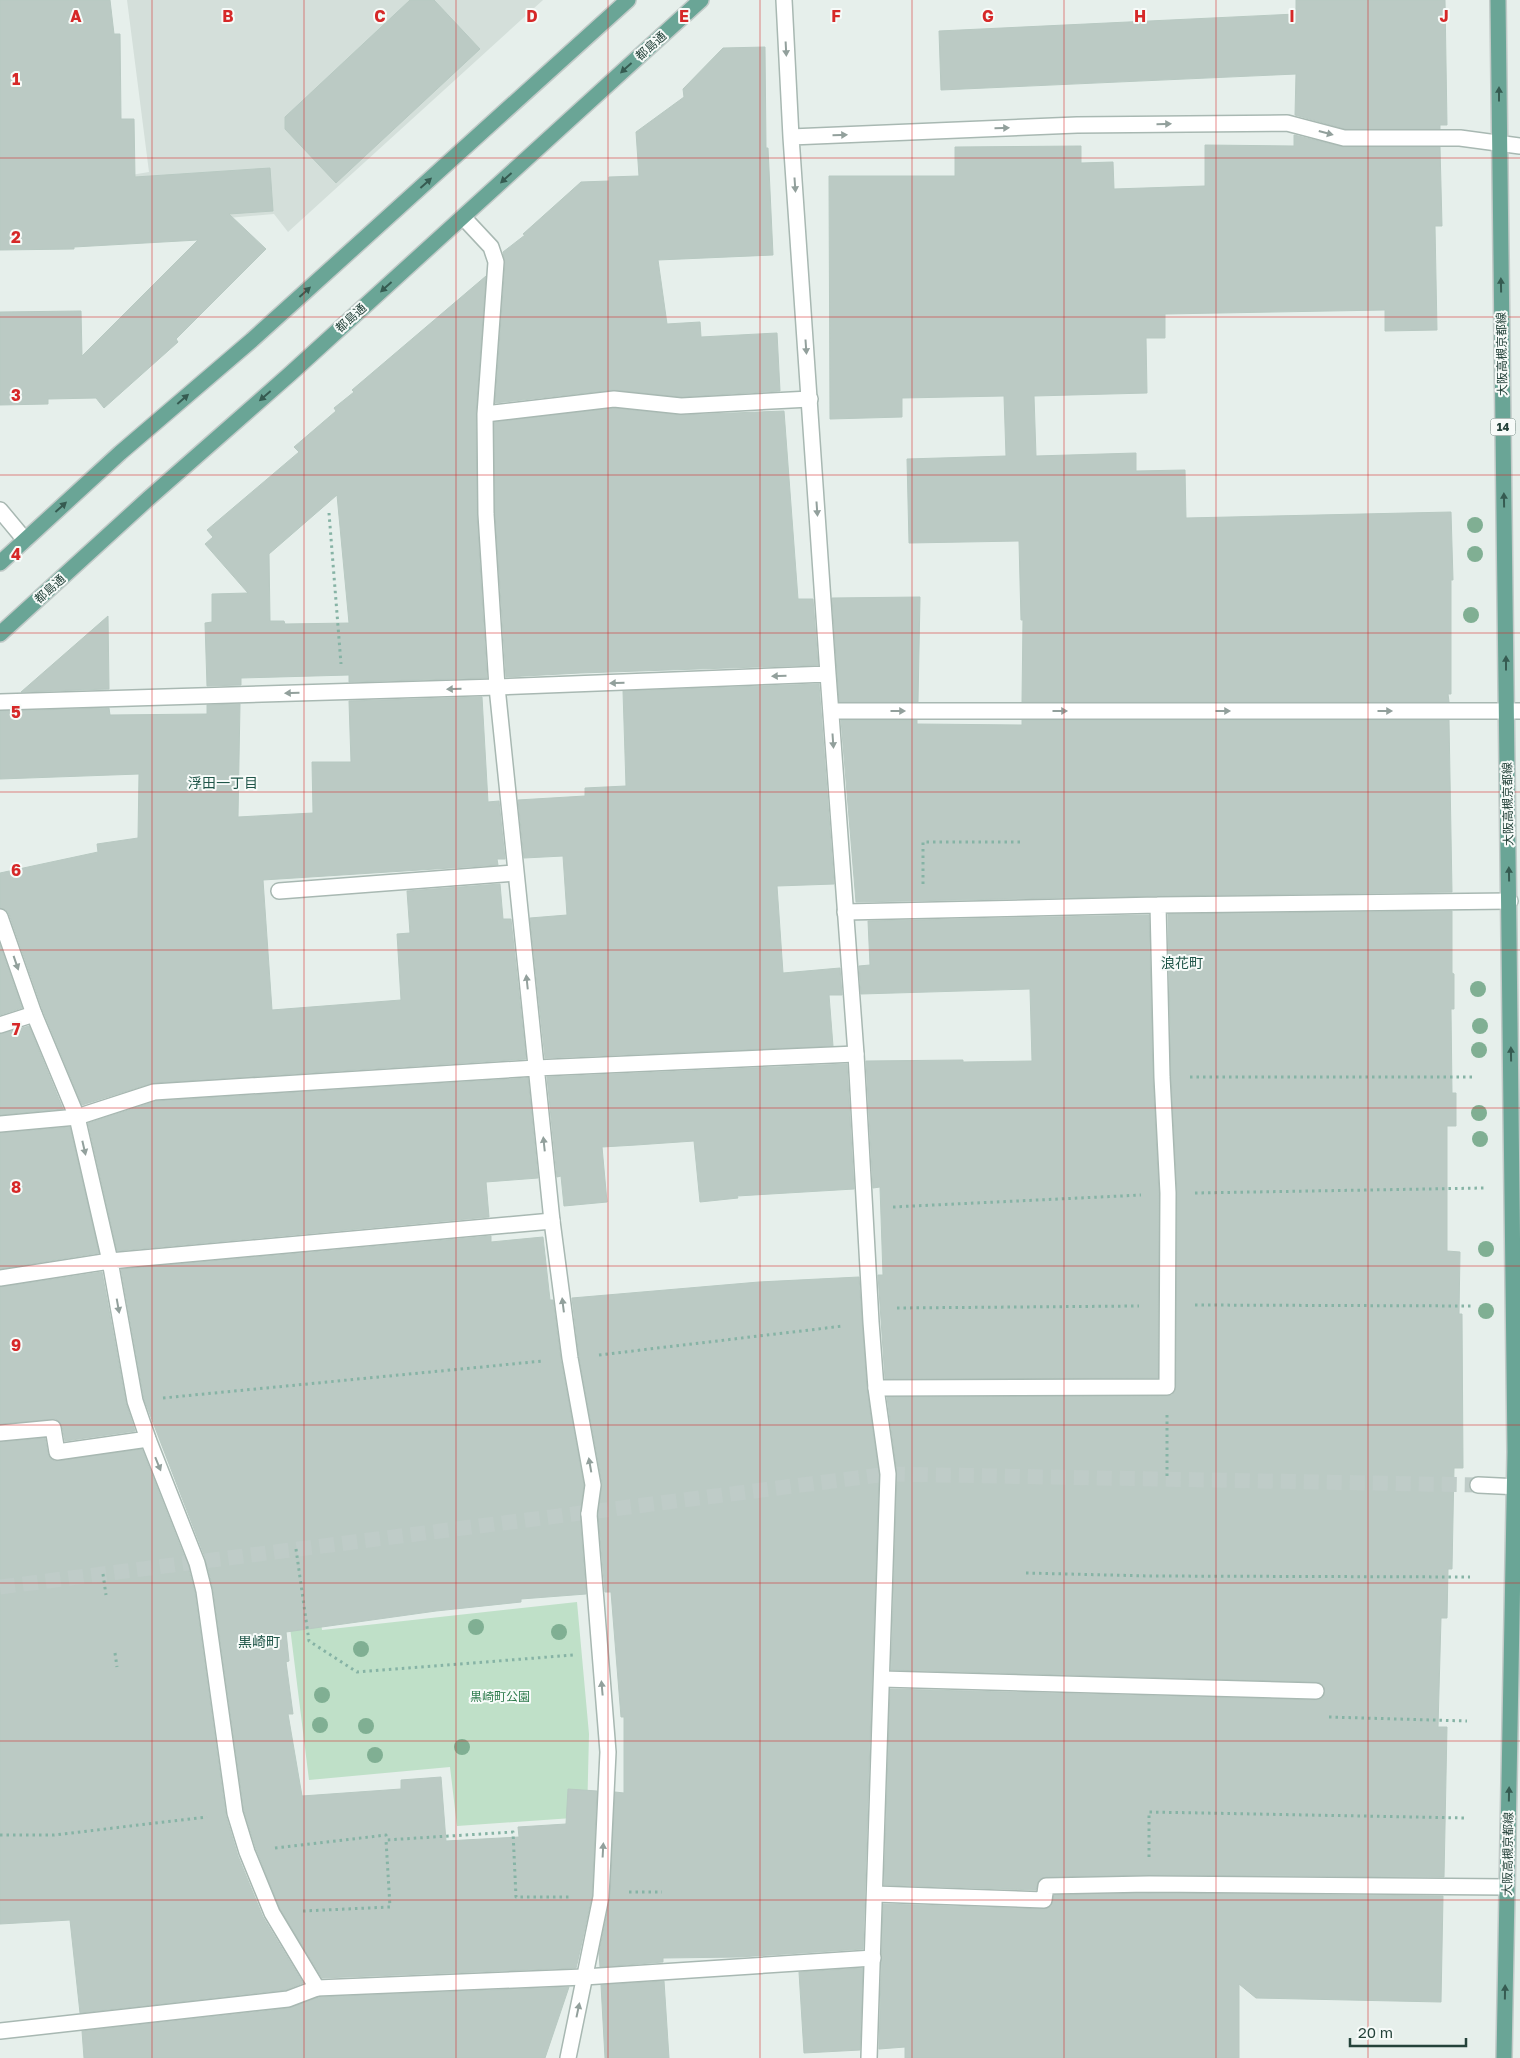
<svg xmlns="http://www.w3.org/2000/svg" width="1520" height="2058" font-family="'Golos Text','Noto Sans JP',sans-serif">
<rect width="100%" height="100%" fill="#e6efeb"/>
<!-- built -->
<path fill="#d4dfda" d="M127,0H543L288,232L274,214L136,226L131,175L149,172Z"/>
<!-- green -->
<path fill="#bfe0c8" d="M314,1567L322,1630L577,1602L589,1734L587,1817L457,1826L450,1767L309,1780L283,1571Z"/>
<!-- building -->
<path fill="#bbcac4" stroke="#b8c9c2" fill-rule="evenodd" d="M0,0H110L114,34H120L121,119H134L135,177L270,168L273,211L229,214L266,249L176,339L178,342L104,408L96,398L48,399V404L0,405V312L81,311L82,356L198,240L74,247V249L0,250Z
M410,0H434L480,49L336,183L285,129V117Z
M1296,0H1445L1447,125H1440V129H1345L1295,115L1296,74L941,90L939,31L1296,14Z
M765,47L766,148H768L773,255L658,260L667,324L700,322L701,337L777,333L780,391L681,397L613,390L495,403L505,263L503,252L525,235L523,234L581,182L609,181V177L639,176L636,132L684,97L683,89L723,48Z
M1294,135L1344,147H1440L1442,226H1435L1437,330L1385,331V310L1165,314V338H1146L1147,393L1034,396L1036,456L1136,453V471L1185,470L1186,518L1451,512L1453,580H1451V694H1448L1449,702H1022L1023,620H1021L1019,541L909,543L907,459L1006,456L1004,396L902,398V417L830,419L829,176H955V147L1081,146V163L1113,162L1114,189L1205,186V145L1294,146Z
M486,276L476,414L477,515L487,678L349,682V675L241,678V685L207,686L205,623L212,622V594L248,593L205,544L213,537L207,530L299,452L294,447L336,411L334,408L354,392L352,390ZM337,495L349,623L285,624L284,621H270L269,554Z
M614,408L681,415L784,411L798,599H813L818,665L580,673L506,677L495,514L494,422Z
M920,597L918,702H839L832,598Z
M108,616L109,689L21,692Z
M819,684L834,884L777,886L783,973L840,968L842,995H829L833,1046L545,1058L530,918L567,915L563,856L524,858L518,800L585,796V788L626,786L623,691Z
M482,697L488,802L499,801L505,859H497L498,865L263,880L272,1010L401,1000L397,934L410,933L407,891L500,884L503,919H511L526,1059L153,1083L82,1105L43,1011L9,914L6,910L0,908V873L98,852L97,844L138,838L139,774L0,779V711L109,708L110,715L207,714V705L240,704L238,817L313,813L312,762H351L349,701Z
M841,720H917V724L1022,725V720H1449L1452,892L1158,896L856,902Z
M1452,911V973L1454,974V1009H1451L1452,1093H1456V1126H1447V1251L1460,1252L1459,1314H1462L1463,1468H1454L1452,1569H1448L1447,1618H1441L1438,1727H1447L1444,1877L1149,1875L1046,1877L1039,1880L1036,1890L884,1885L890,1689L1316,1700L1324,1695V1686L1316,1682L891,1670L897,1474L887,1397L1167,1396L1172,1395L1176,1387L1177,1193L1171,1077L1168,914Z
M1149,915L1153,1077L1159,1193L1158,1378L885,1379L878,1275H883L880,1187L873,1188L866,1061L963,1060V1062L1032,1061L1030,989L861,994L859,966L870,965L868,921Z
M0,945L22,1008L0,1015Z
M29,1026L63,1109L0,1115V1034Z
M847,1064L854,1189L737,1196L738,1198L700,1202L694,1141L636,1145L602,1147L607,1202L564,1206L561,1176L557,1177L547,1077Z
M528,1078L538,1178L486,1182L489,1217L117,1251L88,1123L156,1101Z
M70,1127L99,1253L0,1269V1133Z
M491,1236V1242L543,1237L550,1300H553L561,1360L584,1485L580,1515L586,1594L521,1599V1602L436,1611L286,1632L289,1661L286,1662L293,1714H288L302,1796L401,1789V1780L441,1777L446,1841L519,1837L518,1827L566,1824L568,1789L597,1791L592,1896L578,1960L576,1968L322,1978L280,1909L256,1849L244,1811L213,1589L206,1560L144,1399L121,1269Z
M102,1272L126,1403L135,1431L65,1441L62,1426L56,1419L0,1424V1287Z
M859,1277L867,1389L879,1474L863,1949L739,1957L663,1958V1962L600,1967L599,1953L610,1898L615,1792L624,1793V1717H621L611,1592H605L598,1514L602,1483L579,1357L572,1298L759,1282Z
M45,1438L48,1454L54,1461L142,1449L188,1566L195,1593L226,1816L238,1856L263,1917L303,1983L286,1990L80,2013L70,1920L0,1924V1442Z
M1149,1893L1443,1896L1441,2002L1256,1998L1239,1984V2058H905V2047L879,2049L883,1904L1044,1909L1051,1906L1054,1895Z
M863,1968L860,2050L804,2053L799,1972Z
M664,1981L669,2058H605L601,1985Z
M569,1987L545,2058H84L82,2031L289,2008L319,1997Z"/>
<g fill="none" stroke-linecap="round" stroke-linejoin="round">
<!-- street-tunnel -->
<path stroke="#bfccc8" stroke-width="15" stroke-dasharray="15 8" stroke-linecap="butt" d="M0,1587L888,1474L1478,1485"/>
<defs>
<path id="lane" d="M463,217L491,247L496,262L485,414L486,514L497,687L552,1221L570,1358L593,1485L589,1514
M485,414L614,399L681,406L810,399
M845,912L1158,905L1510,901
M0,1025L34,1014
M0,1124L77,1117L154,1092L536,1068L856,1054
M876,1388L1167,1387L1168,1193L1162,1077L1158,905
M0,1433L53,1428L57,1452L148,1439
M882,1679L1316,1691
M875,1894L1044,1900L1046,1886L1149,1884L1507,1887
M317,1988L584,1977L873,1958"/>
<path id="street" d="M784,0L791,137L828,674L856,1054L871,1322L876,1388L888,1474L869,2058
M791,137L1077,125L1287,123L1344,138H1460L1520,146
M0,510L25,540
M0,702L497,687L828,674
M831,711H1520
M279,891L515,873
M0,917L34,1014L77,1117L110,1261L135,1401L148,1439L197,1563L204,1591L235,1813L247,1852L272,1913L317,1988L288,1999L0,2031
M0,1278L110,1261L552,1221
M1478,1485L1520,1487
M568,2058L601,1897L608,1752L589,1514"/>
<path id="primary" d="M1498,0L1515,1452L1504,2058
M0,563L120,453L252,340L628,0
M0,634L149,498L290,374L701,0"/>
</defs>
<!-- lane casing -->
<use href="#lane" stroke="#a8b8b2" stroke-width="18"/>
<!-- street casing -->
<use href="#street" stroke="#a8b8b2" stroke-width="18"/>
<!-- primary casing -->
<use href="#primary" stroke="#c2cac8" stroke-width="18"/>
<!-- path -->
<path stroke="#86b3a5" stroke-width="3" stroke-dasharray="2.5 4" stroke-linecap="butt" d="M329,513L341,664
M923,884V842H1023
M1190,1077H1473
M1195,1193L1484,1188
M893,1207L1141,1195
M1195,1305L1474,1306
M897,1308L1139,1306
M599,1355L843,1326
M163,1398L543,1361
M1167,1415V1480
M296,1549L309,1641L357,1672L574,1655
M1026,1573L1150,1576L1470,1577
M103,1574L106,1595
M115,1653L117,1667
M1329,1717L1467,1721
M0,1835H54L207,1817
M275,1848L386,1835V1840
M1149,1857V1812L1466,1818
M629,1892H662
M303,1911L390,1907L386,1840L513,1832L516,1897H572"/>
<!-- lane -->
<use href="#lane" stroke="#fff" stroke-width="15"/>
<!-- street -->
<use href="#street" stroke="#fff" stroke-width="15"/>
<!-- primary -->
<use href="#primary" stroke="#6aa596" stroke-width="15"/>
</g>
<!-- trees -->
<g fill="#80af93">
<circle cx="1475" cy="525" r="8"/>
<circle cx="1475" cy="554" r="8"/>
<circle cx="1471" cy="615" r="8"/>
<circle cx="1478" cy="989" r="8"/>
<circle cx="1480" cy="1026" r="8"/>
<circle cx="1479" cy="1050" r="8"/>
<circle cx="1479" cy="1113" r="8"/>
<circle cx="1480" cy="1139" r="8"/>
<circle cx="1486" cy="1249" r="8"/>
<circle cx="1486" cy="1311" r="8"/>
<circle cx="476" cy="1627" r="8"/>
<circle cx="559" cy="1632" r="8"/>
<circle cx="361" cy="1649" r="8"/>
<circle cx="322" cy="1695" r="8"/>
<circle cx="320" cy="1725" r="8"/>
<circle cx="366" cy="1726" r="8"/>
<circle cx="462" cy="1747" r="8"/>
<circle cx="375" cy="1755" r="8"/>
</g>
<!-- one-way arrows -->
<defs><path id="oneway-solid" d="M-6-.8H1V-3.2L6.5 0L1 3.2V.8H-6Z" transform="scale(1.25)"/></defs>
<g fill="#92a09c">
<use href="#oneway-solid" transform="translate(786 49) rotate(87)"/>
<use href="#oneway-solid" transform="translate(1164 124) rotate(-1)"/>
<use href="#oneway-solid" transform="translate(1002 128) rotate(-2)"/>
<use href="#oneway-solid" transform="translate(1326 133) rotate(15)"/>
<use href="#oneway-solid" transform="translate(840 135) rotate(-2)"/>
<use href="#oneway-solid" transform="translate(795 185) rotate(86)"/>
<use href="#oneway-solid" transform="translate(806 347) rotate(86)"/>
<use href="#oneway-solid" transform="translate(817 509) rotate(86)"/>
<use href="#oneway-solid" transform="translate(779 676) rotate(178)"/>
<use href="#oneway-solid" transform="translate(617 683) rotate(178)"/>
<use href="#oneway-solid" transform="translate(454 689) rotate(178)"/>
<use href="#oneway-solid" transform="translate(292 693) rotate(178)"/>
<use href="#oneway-solid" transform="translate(898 711)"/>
<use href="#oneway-solid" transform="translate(1060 711)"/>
<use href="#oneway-solid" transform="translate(1223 711)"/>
<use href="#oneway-solid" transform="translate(1385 711)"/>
<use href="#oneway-solid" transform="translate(833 741) rotate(86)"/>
<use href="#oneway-solid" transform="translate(16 963) rotate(71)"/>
<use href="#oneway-solid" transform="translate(527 982) rotate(-96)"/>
<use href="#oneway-solid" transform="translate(544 1144) rotate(-96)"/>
<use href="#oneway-solid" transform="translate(84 1148) rotate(77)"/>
<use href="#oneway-solid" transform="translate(563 1305) rotate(-97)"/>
<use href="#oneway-solid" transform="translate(118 1306) rotate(80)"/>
<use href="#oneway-solid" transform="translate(158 1464) rotate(68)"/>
<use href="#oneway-solid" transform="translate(590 1465) rotate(-100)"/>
<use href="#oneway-solid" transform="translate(602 1688) rotate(-95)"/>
<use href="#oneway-solid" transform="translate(603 1850) rotate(-87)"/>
<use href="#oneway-solid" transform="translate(578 2010) rotate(-78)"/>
</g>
<g fill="#365b51">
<use href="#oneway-solid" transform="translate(626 68) rotate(138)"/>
<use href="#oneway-solid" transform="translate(1499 94) rotate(-90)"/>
<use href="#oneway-solid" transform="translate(506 178) rotate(138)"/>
<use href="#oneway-solid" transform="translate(426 183) rotate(-42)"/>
<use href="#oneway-solid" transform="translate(1501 285) rotate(-91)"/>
<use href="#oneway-solid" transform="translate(386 287) rotate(138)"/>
<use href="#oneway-solid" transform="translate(305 292) rotate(-42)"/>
<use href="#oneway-solid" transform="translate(265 396) rotate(139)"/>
<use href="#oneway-solid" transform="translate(183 399) rotate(-41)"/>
<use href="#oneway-solid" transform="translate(1504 500) rotate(-91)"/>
<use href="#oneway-solid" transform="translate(61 507) rotate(-42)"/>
<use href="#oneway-solid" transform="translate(1506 663) rotate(-90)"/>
<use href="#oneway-solid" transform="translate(1509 874) rotate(-91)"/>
<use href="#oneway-solid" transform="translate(1511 1054) rotate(-91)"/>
<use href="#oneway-solid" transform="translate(1509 1794) rotate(-89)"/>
<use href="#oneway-solid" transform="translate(1505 1992) rotate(-89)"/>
</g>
<!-- grid -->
<path fill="none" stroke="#d62828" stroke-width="1" stroke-opacity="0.55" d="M152,0V2058M304,0V2058M456,0V2058M608,0V2058M760,0V2058M912,0V2058M1064,0V2058M1216,0V2058M1368,0V2058M0,158H1520M0,317H1520M0,475H1520M0,633H1520M0,792H1520M0,950H1520M0,1108H1520M0,1266H1520M0,1425H1520M0,1583H1520M0,1741H1520M0,1900H1520"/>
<g text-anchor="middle" stroke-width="4" stroke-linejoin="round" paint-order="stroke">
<!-- shield labels -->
<rect fill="#f7fbf9" stroke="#637a73" stroke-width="1" x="1490.5" y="418.5" width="25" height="17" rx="4"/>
<g font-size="11" font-weight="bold" fill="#24423a">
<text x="1503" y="431">14</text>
</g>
<!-- street labels -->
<g font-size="12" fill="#24423a" stroke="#f7fbf9">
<text transform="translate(651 46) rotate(-42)" y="4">都島通</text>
<text transform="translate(351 318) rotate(-42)" y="4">都島通</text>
<text transform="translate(1502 354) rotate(-91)" y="4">大阪高槻京都線</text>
<text transform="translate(50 589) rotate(-42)" y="4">都島通</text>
<text transform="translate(1508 804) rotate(-91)" y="4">大阪高槻京都線</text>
<text transform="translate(1508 1854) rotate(-89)" y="4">大阪高槻京都線</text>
</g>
<!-- park labels -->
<g font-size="12" fill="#2d7a4b" stroke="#f7fbf9">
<text x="500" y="1701">黒崎町公園</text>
</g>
<!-- neighbourhood labels -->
<g font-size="14" fill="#1f5548" stroke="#f7fbf9">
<text x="223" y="788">浮田一丁目</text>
<text x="1182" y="968">浪花町</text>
<text x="259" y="1647">黒崎町</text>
</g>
</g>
<g font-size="16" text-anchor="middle" font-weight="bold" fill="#d62828" stroke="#f7fbf9" stroke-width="4" stroke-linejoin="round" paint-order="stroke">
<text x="76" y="22">A</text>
<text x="228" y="22">B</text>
<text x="380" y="22">C</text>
<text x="532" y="22">D</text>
<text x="684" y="22">E</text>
<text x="836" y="22">F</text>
<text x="988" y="22">G</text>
<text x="1140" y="22">H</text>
<text x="1292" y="22">I</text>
<text x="1444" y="22">J</text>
<text x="16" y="85">1</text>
<text x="16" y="243">2</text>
<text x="16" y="401">3</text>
<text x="16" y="560">4</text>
<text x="16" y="718">5</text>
<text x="16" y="876">6</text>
<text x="16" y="1035">7</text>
<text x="16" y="1193">8</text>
<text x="16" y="1351">9</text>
</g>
<!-- scale -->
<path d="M1350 2038v8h116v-8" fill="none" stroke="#24423a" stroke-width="2.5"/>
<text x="1358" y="2038" font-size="15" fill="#24423a" stroke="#f7fbf9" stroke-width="4" paint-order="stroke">20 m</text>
</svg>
